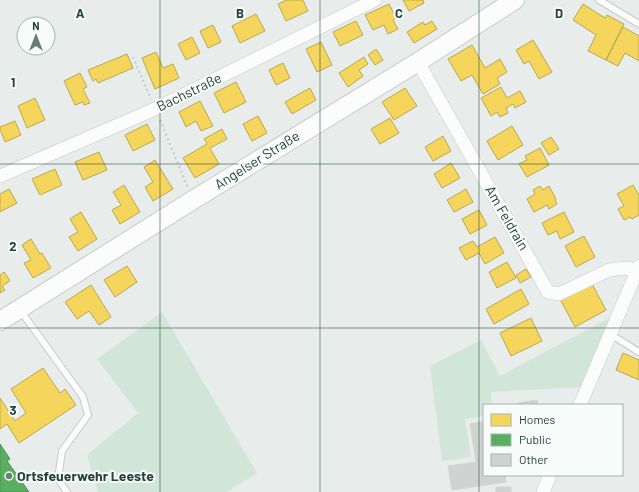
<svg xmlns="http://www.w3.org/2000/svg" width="639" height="492" font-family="Barlow,sans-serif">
<rect width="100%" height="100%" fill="#e8edeb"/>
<!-- green -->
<path fill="#d1e6d8" d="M162,312L257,473L227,492H98L87,455L138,413L97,359Z
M613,316L583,387L491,392L492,405H484V416L465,419L471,457L442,461L430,366L481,340L500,376Z"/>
<!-- homes -->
<path fill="#f6d55c" stroke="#b7a952" d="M287,0H303L308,11L286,21L278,4Z
M403,0H423L424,3L409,11Z
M389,4L396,18L393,20L398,29L388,34L384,25L373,30L365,15Z
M583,4L605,18L607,15L624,24L606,60L588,51L596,35L573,20Z
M256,14L265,31L240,43L232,26Z
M356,21L363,35L340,46L333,32Z
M432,21L437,29L414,43L407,32L423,22L425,25Z
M213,25L221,42L208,48L200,31Z
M623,27L639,36V61L625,53L618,66L606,60Z
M192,37L200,53L186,60L178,44Z
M533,40L552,72L539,79L529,61L524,64L516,50Z
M321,42L332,65L317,72L306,49Z
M472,45L485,68L500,59L507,72L497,78L500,84L483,94L472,75L461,81L448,59Z
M376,49L383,60L375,65L368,55Z
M156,52L163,68L173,64L179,78L155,89L142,58Z
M127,54L133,68L98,83L96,79L93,81L88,70Z
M364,57L368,64L359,70L363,76L348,87L339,73Z
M283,63L290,78L276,85L269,70Z
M80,73L87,87L83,89L90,103L84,105L83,102L75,105L64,81Z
M236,82L246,102L224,113L214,93Z
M501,87L507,98L520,91L526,102L515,108L513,104L506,108L508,113L500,117L497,112L491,116L481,98Z
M310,88L316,100L292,114L285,102Z
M405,88L417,106L394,120L382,102Z
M35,98L45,120L27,128L18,106Z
M200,101L213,126L201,131L196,121L186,127L179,112Z
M258,116L267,133L252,141L243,124Z
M390,118L399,133L380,144L371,129Z
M15,121L21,135L5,142L0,129V127Z
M147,124L155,140L133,151L125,135Z
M512,126L523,145L498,160L487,141Z
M222,129L227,139L210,148L219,164L195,178L183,158L207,144L204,139Z
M443,136L451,151L433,161L425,147Z
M551,137L559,149L549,155L541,143Z
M540,148L549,165L527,177L519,164L527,160L525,156Z
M99,152L107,170L83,180L75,162Z
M155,160L173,189L153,201L145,187L153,182L144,167Z
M451,163L460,178L442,188L434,174Z
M55,169L62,185L40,195L32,179Z
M124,185L140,212L120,224L112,210L121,205L113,192Z
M633,185L639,195V215L632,219L630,217L624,220L618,209L624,206L617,194Z
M540,186L543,190L549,186L556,199L555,200L557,204L549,209L547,205L534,212L527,199L535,194L533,190Z
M9,189L17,203L0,212V194Z
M466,189L473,202L454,212L447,200Z
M479,210L487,225L470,234L462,219Z
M81,212L97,239L78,251L69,237L78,232L70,219Z
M564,212L574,232L560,239L557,231L548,235L542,223Z
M584,236L595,257L576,267L565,246Z
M495,237L504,253L485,264L479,253L466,260L459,248L473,241L477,247Z
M31,239L40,254L42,253L51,268L33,278L24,263L31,260L22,245Z
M507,262L516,278L497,288L489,272Z
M127,266L137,282L115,297L104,280Z
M526,269L531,277L520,283L516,275Z
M4,272L10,281L2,286L5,290L0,293V275Z
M591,282L606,310L575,327L560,299Z
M91,285L111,317L99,325L89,311L77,319L65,302Z
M521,289L529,304L494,324L486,309Z
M531,318L542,341L511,356L500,333Z
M623,353L639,360V380L616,370Z
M43,368L60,393L65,389L76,405L19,443L7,424L0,429V398L15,421L26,413L11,389Z"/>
<!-- public -->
<path fill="#5aae61" stroke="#4a8e55" d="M0,444L10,459L7,461L29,492H0Z"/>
<!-- building -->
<path fill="#cfd4d2" stroke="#d1d6d4" d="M537,400L538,405H519L518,403Z
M484,421V475H505L506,482L452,490L448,466L476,462L470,424Z
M496,487H511V492H496Z"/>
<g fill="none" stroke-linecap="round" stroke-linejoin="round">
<defs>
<path id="lane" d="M599,0L639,24
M20,310L83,397L88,415L62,451L58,479L67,492
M610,334L639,352"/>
<path id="street" d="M418,62L548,292L559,294L609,270L626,268L637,270
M0,176L155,109L375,0
M580,405L639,266
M543,492L550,475"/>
<path id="secondary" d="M0,321L193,200L418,62L515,0"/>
</defs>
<!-- lane casing -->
<use href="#lane" stroke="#c5cac8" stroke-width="8"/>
<!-- street casing -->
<use href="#street" stroke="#c5cac8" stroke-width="14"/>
<!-- secondary casing -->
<use href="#secondary" stroke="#c3cbc8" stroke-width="20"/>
<!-- path -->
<path stroke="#c3ccca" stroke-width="2" stroke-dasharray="2 3" stroke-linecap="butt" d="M133,57L151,99
M160,120L188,188"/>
<!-- lane -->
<use href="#lane" stroke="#fcfcfc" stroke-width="6"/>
<!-- street -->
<use href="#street" stroke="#fcfcfc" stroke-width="13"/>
<!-- secondary -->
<use href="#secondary" stroke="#fcfcfc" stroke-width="18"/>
</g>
<!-- grid -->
<path fill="none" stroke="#24423a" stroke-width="1" stroke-opacity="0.55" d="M160,0V492M320,0V492M479,0V492M0,164H639M0,328H639"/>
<!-- markers -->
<circle fill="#697e78" stroke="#f7fbf9" stroke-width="1.5" cx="9" cy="476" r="4"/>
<g text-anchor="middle" stroke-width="4" stroke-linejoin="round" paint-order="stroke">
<!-- street labels -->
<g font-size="14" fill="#24423a" stroke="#f7fbf9">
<text transform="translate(189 92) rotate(-26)" y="5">Bachstraße</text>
<text transform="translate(257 160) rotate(-32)" y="5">Angelser Straße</text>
<text transform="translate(507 218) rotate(60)" y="5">Am Feldrain</text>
</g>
<!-- poi labels -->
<g font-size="14" font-weight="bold" fill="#24423a" stroke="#f7fbf9" text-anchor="start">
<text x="17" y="481">Ortsfeuerwehr Leeste</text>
</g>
</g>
<g font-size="13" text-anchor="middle" font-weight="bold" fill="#24423a" stroke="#f7fbf9" stroke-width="4" stroke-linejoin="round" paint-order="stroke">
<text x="80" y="18">A</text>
<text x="240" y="18">B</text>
<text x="399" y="18">C</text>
<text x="559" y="18">D</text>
<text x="13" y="87">1</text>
<text x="13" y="251">2</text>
<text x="13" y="415">3</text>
</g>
<!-- legend -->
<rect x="483" y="404" width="140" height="72" fill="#f7fbf9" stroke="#a3b1ad"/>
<rect x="491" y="414" width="20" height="12" fill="#f6d55c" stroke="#a3b1ad"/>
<text x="519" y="424" font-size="12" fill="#24423a">Homes</text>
<rect x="491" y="434" width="20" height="12" fill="#5aae61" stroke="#a3b1ad"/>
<text x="519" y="444" font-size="12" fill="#24423a">Public</text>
<rect x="491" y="454" width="20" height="12" fill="#cfd4d2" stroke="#a3b1ad"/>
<text x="519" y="464" font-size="12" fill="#24423a">Other</text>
<!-- north arrow -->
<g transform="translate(36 36)"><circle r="19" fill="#f7fbf9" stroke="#a3b1ad"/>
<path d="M0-3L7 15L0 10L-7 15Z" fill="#697e78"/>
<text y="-6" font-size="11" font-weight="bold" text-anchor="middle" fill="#24423a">N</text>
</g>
</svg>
